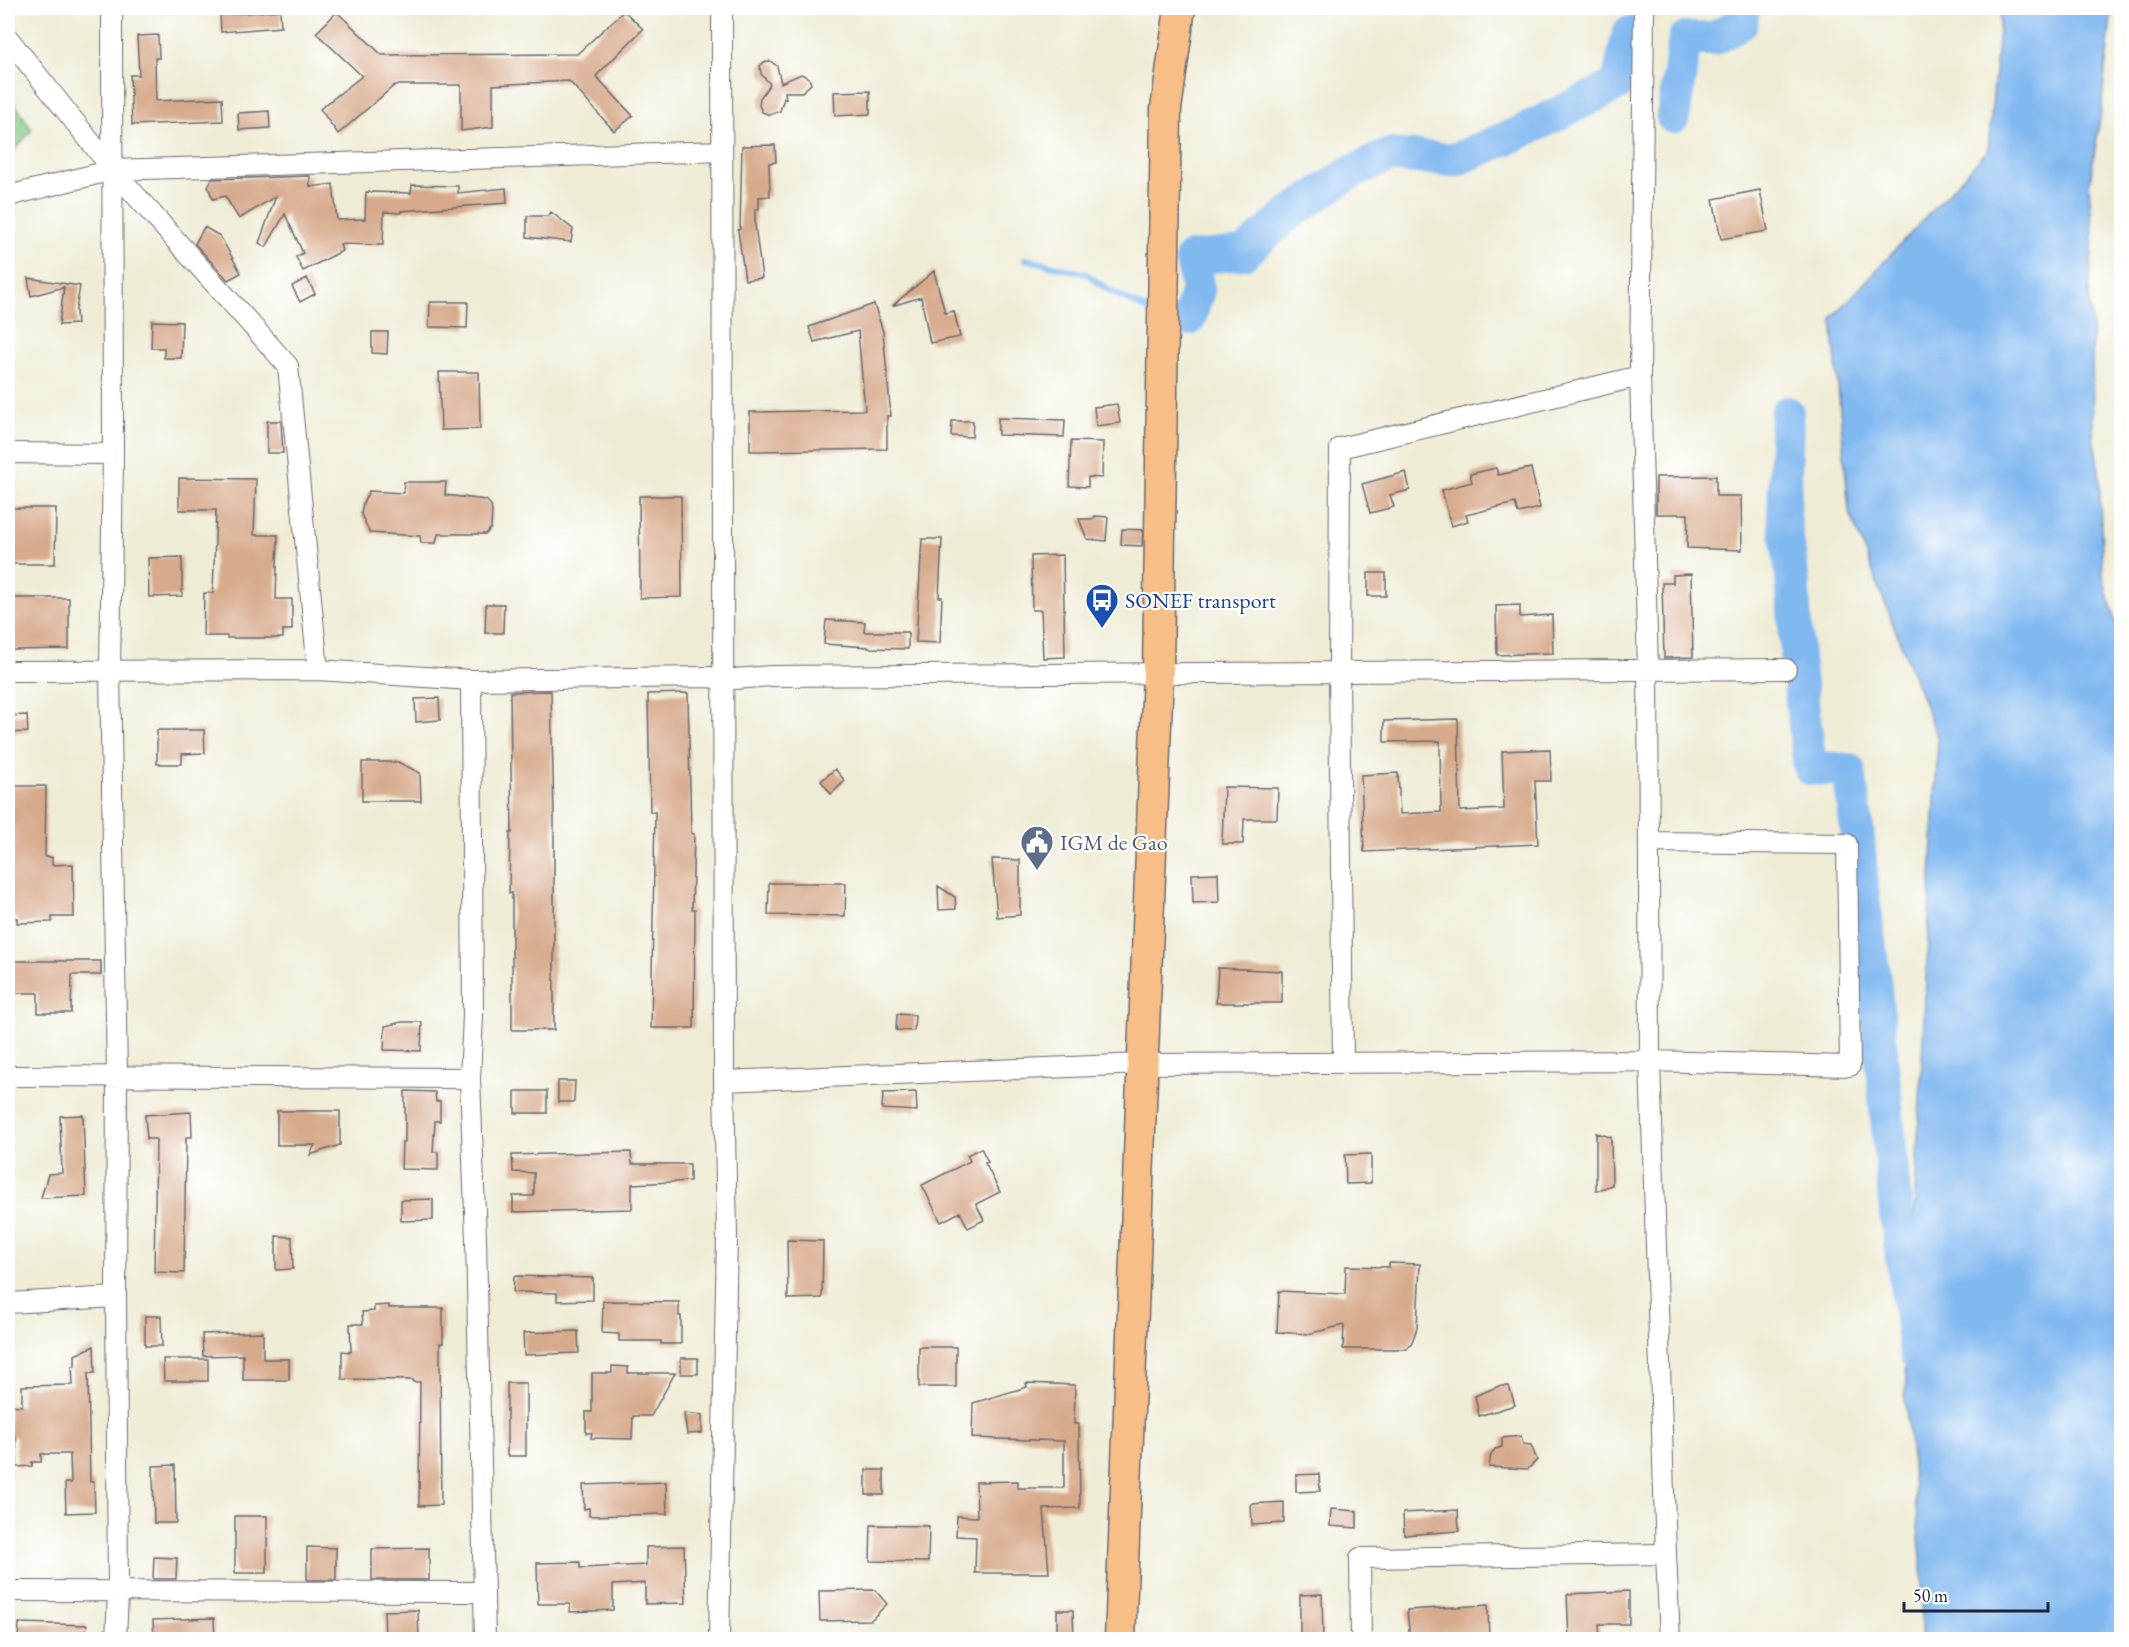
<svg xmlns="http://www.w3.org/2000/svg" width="2129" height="1647" font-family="'EB Garamond',serif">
<rect width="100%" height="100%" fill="#fff"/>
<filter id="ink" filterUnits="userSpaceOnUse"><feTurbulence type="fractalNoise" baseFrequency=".0167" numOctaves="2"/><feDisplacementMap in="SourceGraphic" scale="12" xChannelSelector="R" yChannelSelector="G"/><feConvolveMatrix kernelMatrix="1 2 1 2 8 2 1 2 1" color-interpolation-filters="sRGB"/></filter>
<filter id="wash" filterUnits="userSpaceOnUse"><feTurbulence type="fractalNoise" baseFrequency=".008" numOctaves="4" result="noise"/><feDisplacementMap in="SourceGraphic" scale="24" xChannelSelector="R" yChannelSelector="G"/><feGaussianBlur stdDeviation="1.35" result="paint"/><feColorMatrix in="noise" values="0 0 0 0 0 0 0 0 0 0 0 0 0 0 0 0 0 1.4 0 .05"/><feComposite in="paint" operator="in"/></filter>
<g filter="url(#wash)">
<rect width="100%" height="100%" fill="#efecd5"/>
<!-- green -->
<path fill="#81c883" stroke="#52755f" stroke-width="1.5" d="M8,93L32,130L8,158Z"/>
<!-- water -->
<path fill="#80b8f0" stroke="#516d96" stroke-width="1.5" d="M2001,8H2112L2101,112L2089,188L2093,236L2089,294L2092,327L2093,437L2099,470L2103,577L2122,646L2121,1639H1921L1922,1567L1905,1398L1938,739L1849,511L1832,318L1988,150Z"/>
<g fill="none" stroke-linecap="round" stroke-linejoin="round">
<!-- stream -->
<path stroke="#80b8f0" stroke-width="6" d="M1025,259L1087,274L1108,290L1153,313"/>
<!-- river -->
<path stroke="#80b8f0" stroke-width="34" d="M1673,117L1685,39H1713L1741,23L1743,8
M1189,319L1198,290L1192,258L1244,253L1285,217L1348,174L1390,155L1454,160L1519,133L1618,84L1629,33
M1787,413L1784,517L1792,575L1797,659L1810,768L1849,770L1858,837L1862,889L1874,978L1896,1214L1916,1352"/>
</g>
<g id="blocks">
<!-- building -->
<path fill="#d7aa8c" d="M280,10L281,27L221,32L220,15Z
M624,11L643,29L596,76L633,116L614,131L569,81L493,85V127L461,131V85H395L338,134L320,109L362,76L316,33L337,12L382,55L577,54Z
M158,35L159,58H155L156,101L222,98L223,121L132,125L130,75H139L137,36Z
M770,61L777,66L781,83L801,74L809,78L811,84L802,92H785L786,99L784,98L780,111L770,115L762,112L759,105L760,98L770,84L761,74L760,66L764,62Z
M870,91V114L835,116L834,92Z
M269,111L270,128L239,130L238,113Z
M775,145L776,162L769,163L770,196L759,197V209H755V225L762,278L745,280L738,230L740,229L742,146Z
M310,176V187L333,184L337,220L365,219L366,192L411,193L412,185L458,186V193L506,188L507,203L401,211V213L384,212L383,245L340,244L342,251L303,271L296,257L303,253L285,214L266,247L259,243L276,196L239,219L225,196L213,199L208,187L212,179Z
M1760,190L1768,231L1721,239L1713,199Z
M551,212L573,229L571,242L527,237V216H548Z
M204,227L220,236L241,273L228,280L195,244Z
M934,271L945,313L954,311L960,337L930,343L921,297L892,306Z
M28,278L80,286L76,310L77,324L59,325L64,287L31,296Z
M307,278L315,294L300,302L292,286Z
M430,302H468L467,328L429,327Z
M874,304L883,332L891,416H887V449L750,451V412L865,410L858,331L814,342L809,327Z
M152,321L182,322L181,358H164V348H151Z
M372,332H388L387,354L372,353Z
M439,372H479L480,429L441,430Z
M1117,404L1120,423L1096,426L1094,407Z
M998,418L1065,420L1064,437L998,435Z
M267,421H281L283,453H267Z
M952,421H973L972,437L951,436Z
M1071,441L1103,442L1102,478L1088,477V487L1069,486Z
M1496,468L1498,475L1531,468L1540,508L1518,513L1515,503L1466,515L1468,521L1451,526L1442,490L1472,482L1470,474Z
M1406,472L1410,490L1390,495L1394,507L1370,513L1362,484Z
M1716,476V496H1741L1742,550L1687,548L1688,514H1656V477Z
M179,478L256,479L254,535H278L276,599H292V630H283V638H227V636H203L204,593H213L216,510H179Z
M404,482H446L445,495L486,500L491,505L492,511L491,528L486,534H438L436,543H421L420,536L370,533L361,514L363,503L369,491L403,493Z
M639,496H681L682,597L640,598Z
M8,508H56L55,564H8Z
M1095,516L1108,517L1106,541L1087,539L1079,519H1093Z
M1122,529L1143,530L1142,546L1121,545Z
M922,539H942L939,597H942L940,643L916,642Z
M1063,555L1065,657L1043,658L1041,610H1032L1031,556Z
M182,557V596L149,597L148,558Z
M1368,573H1386V596H1368Z
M1691,574L1693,657L1664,658L1662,583H1673V575Z
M8,598H69V649L8,650Z
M486,604H504L503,633H485Z
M1520,605V617L1552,615L1553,653L1497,655L1496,606Z
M826,620L865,622L864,632H908V649L868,648V647L824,644Z
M551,691L554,813V1030H512V893H509L510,833H512L510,692Z
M688,693L691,833L694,834L692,909H695L694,1028H651L655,812H650L648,694Z
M439,698L440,720L416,722L415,699Z
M27,715L28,732L8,733V716Z
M1458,719L1460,811L1504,809L1502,751L1550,749L1551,781H1535L1538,844L1364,852L1361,775L1398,773L1400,814L1441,812L1440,741L1384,742V721Z
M157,730H204L205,753L182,754V764H157Z
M362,762H398L420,773L421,801H362Z
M835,769L845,781L831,794L821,781Z
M8,786H46L45,857H52V865L73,864L74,917H52V922L17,923V918H8Z
M1224,787L1278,788L1277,819H1244L1243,844H1222Z
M992,859L1020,860V915L997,917Z
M1218,873L1219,902L1193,903L1192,874Z
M769,883H846L845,916L768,915Z
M938,886L955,897L956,909L939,910Z
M8,961H101V975H72L71,1013H38V993H8Z
M1218,968L1282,971V1003H1216Z
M897,1014L915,1015L914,1031L896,1030Z
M402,1022H422L421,1051L384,1050L385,1026Z
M558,1081H575L574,1102H558Z
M405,1091L435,1092L436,1102L440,1101V1121H435L433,1152H438V1170L401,1169L402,1142H405Z
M515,1091H547V1113H515Z
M916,1092L917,1111L882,1109L883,1093Z
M277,1111H340V1145L310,1155L315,1145H277Z
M191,1112L192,1137H186L184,1273L154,1272L156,1139H147L145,1115Z
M83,1115L86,1196L41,1198L48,1174L62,1173L60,1116Z
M1596,1133L1611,1137L1612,1185L1596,1191Z
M981,1148L988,1162L985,1163L1000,1192L976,1204L984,1220L968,1228L960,1212L941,1222L922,1185L970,1161L967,1155Z
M631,1152L632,1164H690V1181L632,1184V1209L513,1212V1196H534V1173L513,1172L512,1155Z
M1371,1154V1183L1346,1184L1345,1155Z
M433,1199V1220L401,1221V1200Z
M276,1236L292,1237L293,1269L276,1270Z
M787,1240L823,1241L822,1298L788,1299Z
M1389,1263L1420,1264L1417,1328L1412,1342L1407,1349H1343L1344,1325L1308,1334L1277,1332L1279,1291L1345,1294L1346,1266L1389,1267Z
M514,1276L593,1278V1300L557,1301V1293L513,1292Z
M603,1301L679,1302V1316H681V1344H661V1341H619V1334L602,1333Z
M389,1305V1308H443V1343H440L441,1505L419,1506L420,1382H413V1380L342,1379V1351L351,1352L350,1324H363L362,1312L374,1311V1306Z
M145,1316H161L162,1346H145Z
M578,1331L579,1353L524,1355L523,1333Z
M263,1332V1359H289V1380H243V1355L203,1356L202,1334Z
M94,1346L95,1373H88L90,1482H94L95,1512L66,1513L65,1483H71L70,1454H41V1462H32V1466L17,1467L16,1437H9V1405L22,1406V1386L73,1385L72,1366H75V1355Z
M919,1347H956V1387H919Z
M681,1358H698V1374H681Z
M163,1359H208V1381H164Z
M612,1366L628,1367V1373H675L651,1416H633L632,1439L591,1438L592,1433H586V1412H592V1373H612Z
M507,1383H526V1456H507Z
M1026,1383L1075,1385L1074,1424H1079L1080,1508L1044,1509L1049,1573H975L976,1537L956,1536L957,1516L977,1517L976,1482L1018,1481V1488H1064V1441L972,1438L973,1403L1027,1387Z
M1499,1386H1509L1515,1405L1479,1416L1475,1396Z
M684,1413L702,1415V1433L687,1434Z
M1521,1436L1523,1444L1531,1445L1537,1460L1528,1469L1489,1467L1491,1454L1495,1449L1502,1447V1438Z
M175,1465L176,1523H154L153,1466Z
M866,1470H884V1495H866Z
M1319,1474L1320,1491L1296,1492V1475Z
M666,1482L667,1514L589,1516V1508L584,1509L583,1485Z
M1284,1502V1523L1252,1525L1251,1504Z
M1331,1509L1357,1511V1528L1330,1526Z
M1458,1510L1459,1531L1404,1535L1403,1513Z
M235,1516H267V1573H235Z
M871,1525L929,1526L928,1562L870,1561Z
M684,1546L686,1603L645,1604V1583L613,1585V1610L570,1612V1604H538L537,1563L580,1562V1568L646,1565V1547Z
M307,1547L336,1548V1580H307Z
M429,1548V1580H372V1549Z
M154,1557L177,1558L176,1579H153Z
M875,1590L887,1604L871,1620L820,1621L819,1591Z
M1629,1591V1624H1599L1600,1640H1569L1567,1594Z
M1322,1594L1323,1640H1300V1595Z
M1488,1605L1489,1640H1410L1407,1610Z
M418,1610L419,1640H385L384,1611Z
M1057,1610H1073L1074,1640H1057Z
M214,1618L215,1640H154L153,1620Z
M19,1623L87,1625L83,1640H18Z"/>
</g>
</g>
<g filter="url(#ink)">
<use href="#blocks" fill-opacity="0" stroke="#6a6971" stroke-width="1.5"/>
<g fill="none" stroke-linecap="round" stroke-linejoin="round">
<defs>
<path id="street" d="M112,8L113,454L110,671L117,1076L116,1297L118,1592L116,1640
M1644,8L1640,376L1648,670L1650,1061L1666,1554L1670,1640
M8,38L113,170L288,366L318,670
M8,196L113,170L722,151
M8,453L113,454
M8,671L318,670L471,680L710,677L723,680L771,676L1786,669
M471,680L473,1016L470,1078L476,1240L485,1640
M1343,1063L1339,672L1340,448L1640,376
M8,1076L470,1078
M724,1081L1142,1064L1650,1061L1850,1066L1847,844L1650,842
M8,1303L116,1297
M8,1591L483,1592
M719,1640L727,1235L724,1081L722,8
M1361,1640L1360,1558L1666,1554"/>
<path id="primary" d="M1120,1640L1158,673L1166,109L1180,8"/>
</defs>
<!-- street casing -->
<use href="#street" stroke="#6a6971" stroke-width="22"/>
<!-- primary casing -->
<use href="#primary" stroke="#6a6971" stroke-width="33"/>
<!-- street -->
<use href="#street" stroke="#fff" stroke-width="20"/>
<!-- primary -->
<use href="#primary" stroke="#f7be87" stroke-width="30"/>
</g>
</g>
<!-- icons -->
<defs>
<symbol id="bus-pin" viewBox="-11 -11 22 30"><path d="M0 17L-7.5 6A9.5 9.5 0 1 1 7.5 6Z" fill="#1a4fb4" stroke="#fff"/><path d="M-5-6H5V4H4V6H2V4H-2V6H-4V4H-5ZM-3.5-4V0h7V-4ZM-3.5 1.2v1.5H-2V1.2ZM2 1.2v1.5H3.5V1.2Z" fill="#fff"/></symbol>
<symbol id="civic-pin" viewBox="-11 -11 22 30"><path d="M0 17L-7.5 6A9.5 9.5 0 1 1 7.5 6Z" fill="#5c6f8a" stroke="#fff"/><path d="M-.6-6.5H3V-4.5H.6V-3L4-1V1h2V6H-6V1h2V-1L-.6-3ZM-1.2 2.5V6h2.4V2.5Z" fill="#fff"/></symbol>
</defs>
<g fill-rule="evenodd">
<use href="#bus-pin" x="1083" y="581" width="38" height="52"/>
<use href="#civic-pin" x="1018" y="823" width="38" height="52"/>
</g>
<g text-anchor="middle" stroke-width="4.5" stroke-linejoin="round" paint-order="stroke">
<!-- transit labels -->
<g font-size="22" fill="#164399" stroke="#fff" text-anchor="start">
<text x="1125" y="608">SONEF transport</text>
</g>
<!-- service labels -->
<g font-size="22" fill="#4e5e75" stroke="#fff" text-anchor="start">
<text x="1060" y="850">IGM de Gao</text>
</g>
</g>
<!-- margin -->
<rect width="2129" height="1647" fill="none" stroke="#fff" stroke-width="30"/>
<!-- scale -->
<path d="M1904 1602v9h144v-9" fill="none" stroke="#22223b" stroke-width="3"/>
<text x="1913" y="1602" font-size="18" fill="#22223b" stroke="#ffffff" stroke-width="4.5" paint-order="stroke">50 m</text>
</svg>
